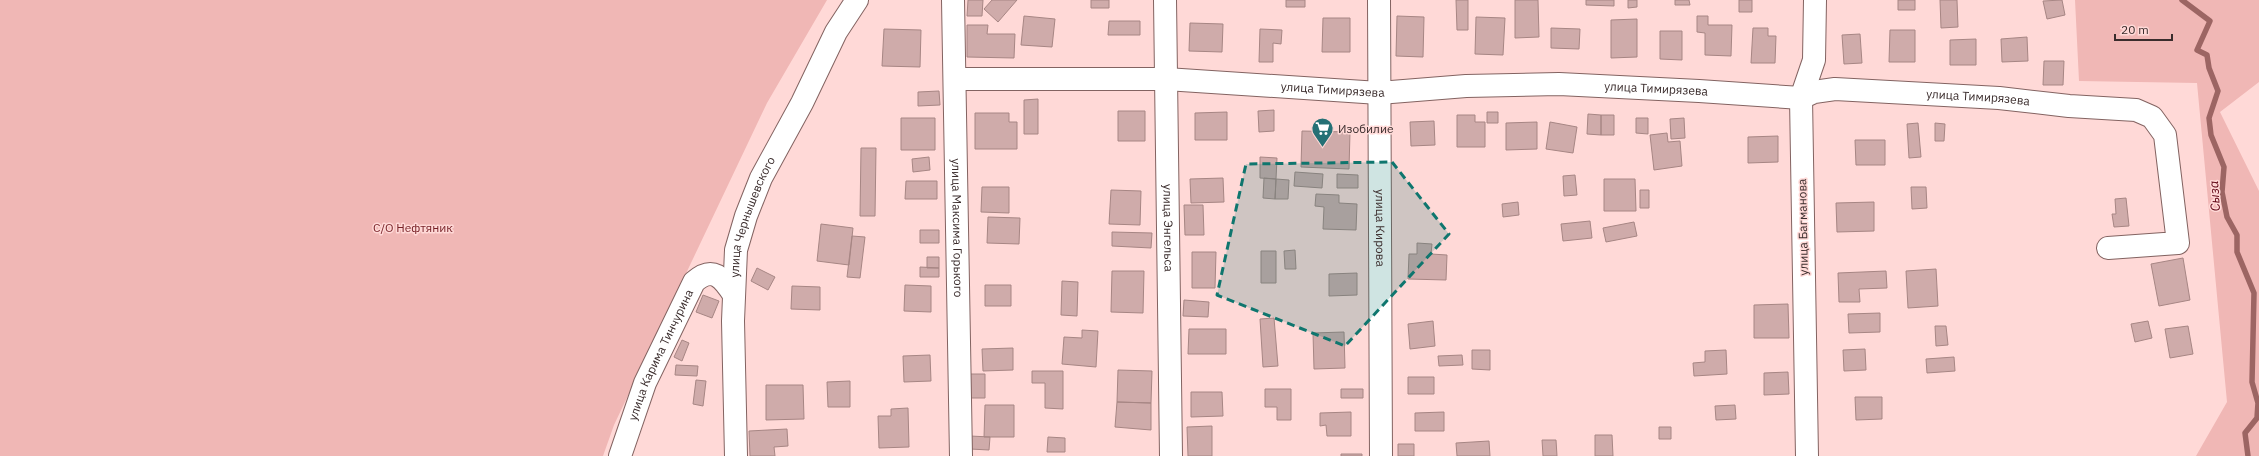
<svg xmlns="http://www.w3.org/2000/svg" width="2259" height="456" font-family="'IBM Plex Sans',sans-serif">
<rect width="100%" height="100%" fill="#ffd9d7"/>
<!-- green -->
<path fill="#f0b7b5" d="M0,0H827L767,103L614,425L603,456H0Z
M2075,0H2259V82L2220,112L2259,191V456H2196L2227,402L2197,83L2079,81Z"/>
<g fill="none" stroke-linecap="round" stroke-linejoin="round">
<!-- stream -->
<path stroke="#9c6563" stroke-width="5.5" d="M2182,0L2210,21L2197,50L2207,55L2209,68L2218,91L2209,118L2211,135L2224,167L2222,192L2227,217L2237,235V252L2254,293L2252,382L2258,403L2257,418L2245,433L2248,456"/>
</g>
<!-- building -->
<path fill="#cfabaa" stroke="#a78684" d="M968,0H983L982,16H967Z
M992,0H1017L998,22L984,9Z
M1091,0H1109V8H1091Z
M1286,0H1305V7H1286Z
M1456,0H1468V30H1457Z
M1515,0H1538L1539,37L1515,38Z
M1586,0H1614V6L1586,5Z
M1628,0H1637V7L1628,8Z
M1675,0H1689L1690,5H1675Z
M1739,0H1752V12H1739Z
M1898,0H1915V10H1898Z
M1940,0H1957L1958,27L1941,28Z
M2062,0L2065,15L2047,19L2043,1Z
M1024,16L1055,19L1052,47L1021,45Z
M1397,16L1424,17L1423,57L1396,56Z
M1697,16H1708V25H1732L1731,56L1705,55V33L1697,32Z
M1476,17L1505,18L1503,55L1475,54Z
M1323,18H1350V52H1322Z
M1637,19V57L1611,58V20Z
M1109,21H1140V35H1108Z
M1190,23L1223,24L1222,52L1189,51Z
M967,25H988L987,34H1015L1014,58L967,57Z
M1551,28L1580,29L1579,49L1551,48Z
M1753,28H1768V36H1776L1775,63H1751Z
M884,29L921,30L920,67L882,66Z
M1260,29L1282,30L1281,44L1273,43V62H1259Z
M1890,30H1915V62H1889Z
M1660,31H1682V60L1660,59Z
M1860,34L1862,63L1844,64L1842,35Z
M2027,37L2028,61L2002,62L2001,39Z
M1976,39V65H1950V40Z
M2044,61H2064L2063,85H2043Z
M939,91L940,105L918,106V92Z
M1038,99V134H1024V100Z
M1274,110V131L1259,132L1258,111Z
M1118,111H1145V141H1118Z
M1227,112V140H1195V113Z
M1487,112H1498V123H1487Z
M975,113H1009V122H1017V149H975Z
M1588,114L1601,115V135L1587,134Z
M1457,115H1475V122H1485V147H1457Z
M1601,115H1614V135H1601Z
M901,118H935V150H901Z
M1636,118H1648V134L1636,133Z
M1684,118L1685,138L1671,139L1670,119Z
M1434,121L1435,145L1411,146L1410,122Z
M1537,122V149L1506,150V123Z
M1550,122L1577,127L1573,153L1546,149Z
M1918,123L1921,157L1909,158L1907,124Z
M1935,123L1945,124L1944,141H1935Z
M1302,131L1350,132L1349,169L1301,167Z
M1667,133L1668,142L1680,141L1682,166L1654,170L1650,135Z
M1778,136V162L1748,163V137Z
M1855,140H1885V165H1856Z
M861,148H876L875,216H860Z
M929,157L930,170L913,172L912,159Z
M1260,157L1277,158L1276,179L1260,178Z
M1295,172L1323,174L1322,188L1294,186Z
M1337,174L1358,175V188H1337Z
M1575,175L1577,195L1564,196L1563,176Z
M1223,178L1224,202L1191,203L1190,179Z
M1264,178L1276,179L1275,199L1263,198Z
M1276,179L1289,180L1288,199H1275Z
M1604,179H1635L1636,211H1604Z
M906,181H937V199H905Z
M982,187H1009V213L981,212Z
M1911,187H1926L1927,208L1912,209Z
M1111,190L1141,191L1140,225L1109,224Z
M1640,190H1649V208H1640Z
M1316,194L1339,195V203L1357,204L1356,230L1323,229L1324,207L1315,206Z
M2126,198L2129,226L2114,227L2112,214H2116L2115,199Z
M1518,202L1519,215L1503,217L1502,204Z
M1874,202V231L1837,232L1836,203Z
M1184,205H1203L1204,235H1185Z
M988,217L1020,218L1019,244L987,243Z
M1590,221L1592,238L1563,241L1561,224Z
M1634,222L1637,236L1606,242L1603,228Z
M821,224L853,228L849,265L817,261Z
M920,230H939V243H920Z
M1112,232L1152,233L1151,248L1112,246Z
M852,236L865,237L860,278L847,277Z
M1417,243L1432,244L1431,254L1447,255L1446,280L1408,279L1409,254H1417Z
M1295,250L1296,269H1285L1284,251Z
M1261,251H1276V283H1261Z
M1192,252H1216L1215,288H1192Z
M927,257H939V268H927Z
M2183,258L2190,300L2159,306L2151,264Z
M920,267L939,268V277H920Z
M757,268L775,277L768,290L751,281Z
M1936,269L1938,306L1908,308L1906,271Z
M1112,271H1144L1143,313L1111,312Z
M1886,271L1887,288L1859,289L1860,302H1839L1838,273Z
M1357,273V295L1329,296V274Z
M1062,281L1078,282L1077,316L1061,315Z
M905,285L931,286V312L904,311Z
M985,285H1011V306H985Z
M792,286L820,287V310L791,309Z
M703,295L719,301L712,318L696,312Z
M1184,300L1209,302L1208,317L1183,316Z
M1788,304L1789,338H1754V305Z
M1880,313V332L1849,333L1848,314Z
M1274,318L1278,366L1263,367L1260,319Z
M1433,321L1435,346L1410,349L1408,324Z
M2148,321L2152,338L2135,342L2131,324Z
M1935,326H1946L1948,345L1936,346Z
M2188,326L2193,354L2170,358L2165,329Z
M1189,329H1226V354H1188Z
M1082,330L1098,331L1096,367L1062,364L1064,337L1082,338Z
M1344,332L1345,368L1314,369L1313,333Z
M682,340L689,343L682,361L674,357Z
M1013,348V370L983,371L982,349Z
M1865,349L1866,370L1844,371L1843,350Z
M1472,350H1490V370L1472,369Z
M1726,350L1727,374L1694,376L1693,363L1705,362V351Z
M930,355L931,381L904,382L903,356Z
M1462,355L1463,365L1439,366L1438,356Z
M1954,357L1955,371L1927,373L1926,359Z
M676,365L698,366L697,376L675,375Z
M1118,370L1152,371L1151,403L1117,402Z
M1032,371H1063V409L1045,408V383H1032Z
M1788,372L1789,394L1764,395V373Z
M970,374H985V398H970Z
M1408,377H1434V394H1408Z
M696,380L706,381L703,406L693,404Z
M850,381V407H828L827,382Z
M766,385H803L804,419L766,420Z
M1265,389H1291V420H1277V407H1265Z
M1341,389H1363V398H1341Z
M1191,392H1222L1223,416L1191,417Z
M1855,397H1882V419L1856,420Z
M1117,402L1151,403V430L1115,427Z
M985,405H1014V437H984Z
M1735,405L1736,419L1716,420L1715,406Z
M908,408L909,447L879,448L878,416H891V409Z
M1351,412V436H1327L1326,425L1320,426V413Z
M1444,412V431H1415V413Z
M1212,426V456H1188L1187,427Z
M1659,427H1671V439H1659Z
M787,429L788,446L774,447L775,456H750L749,431Z
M1595,435H1612L1613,456H1595Z
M970,436L990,437L989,450L970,449Z
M1048,437L1065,438V452H1047Z
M1542,440H1556L1557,456H1543Z
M1489,441L1490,456H1457L1456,443Z
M1398,444H1414V456H1398Z
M1341,454H1362V456H1341Z"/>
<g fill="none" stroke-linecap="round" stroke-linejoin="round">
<defs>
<g id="minor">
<path id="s1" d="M953,0L961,456"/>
<path id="s2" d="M1165,0L1171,456"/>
<path id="s3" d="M1379,0L1381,456"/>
<path id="s4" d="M956,79H1166L1379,93L1466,86L1559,84L1699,91L1801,98L1814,92L1835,89L1999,98L2069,106L2136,110L2152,117L2165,135L2178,243L2108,248"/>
<path id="s5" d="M620,456L645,383L694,282C713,265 723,278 734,295"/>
<path id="s6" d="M736,456L733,321L736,250L746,216L761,178L802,103L836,32L857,0"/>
<path d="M1807,456L1801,98L1814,60L1815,0"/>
</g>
</defs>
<!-- minor casing -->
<use href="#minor" stroke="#836361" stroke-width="24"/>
<!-- minor -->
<use href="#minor" stroke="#fff" stroke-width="22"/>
</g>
<!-- marked area -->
<path fill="#0f766e" fill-opacity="0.2" stroke="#0f766e" stroke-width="3" stroke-dasharray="8 5" stroke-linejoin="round" d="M1392,162L1449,234L1345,346L1217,295L1246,164Z"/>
<!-- icons -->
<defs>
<symbol id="supermarket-pin" viewBox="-11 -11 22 30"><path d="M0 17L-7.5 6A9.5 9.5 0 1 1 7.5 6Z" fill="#257075" stroke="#ffd9d7"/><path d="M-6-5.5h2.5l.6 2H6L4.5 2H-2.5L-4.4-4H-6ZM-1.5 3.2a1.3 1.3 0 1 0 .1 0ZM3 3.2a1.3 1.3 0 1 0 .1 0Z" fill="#fff"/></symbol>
</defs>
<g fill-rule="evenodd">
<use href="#supermarket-pin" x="1310" y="116" width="25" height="34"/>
</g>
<g text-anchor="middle" stroke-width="3" stroke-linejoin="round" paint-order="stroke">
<!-- street labels -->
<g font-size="12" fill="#3a2c2c" stroke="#ffd9d7">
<text dy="4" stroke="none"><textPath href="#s4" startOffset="377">улица Тимирязева</textPath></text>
<text dy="4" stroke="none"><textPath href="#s4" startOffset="701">улица Тимирязева</textPath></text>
<text dy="4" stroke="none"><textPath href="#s4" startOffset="1025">улица Тимирязева</textPath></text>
<text dy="4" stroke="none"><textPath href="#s6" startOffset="242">улица Чернышевского</textPath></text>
<text transform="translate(1803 227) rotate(-91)" y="4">улица Багманова</text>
<text dy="4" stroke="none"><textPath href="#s1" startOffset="228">улица Максима Горького</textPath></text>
<text dy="4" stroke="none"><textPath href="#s2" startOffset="228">улица Энгельса</textPath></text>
<text dy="4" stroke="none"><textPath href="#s3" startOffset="228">улица Кирова</textPath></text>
<text dy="4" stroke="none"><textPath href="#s5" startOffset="109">улица Карима Тинчурина</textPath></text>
</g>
<!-- poi labels -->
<g font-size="12" fill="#3a2c2c" stroke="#ffd9d7" text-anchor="start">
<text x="1338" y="133">Изобилие</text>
</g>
<!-- park labels -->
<g font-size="12" fill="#761f25" stroke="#ffd9d7">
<text x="413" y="232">С/О Нефтяник</text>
</g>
<!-- water labels -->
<g font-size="13" font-style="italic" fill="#5f0312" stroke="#ffd9d7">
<text transform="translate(2214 196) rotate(-94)" y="5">Сыза</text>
</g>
</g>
<!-- scale -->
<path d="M2115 34v6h57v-6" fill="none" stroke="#3a2c2c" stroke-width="2"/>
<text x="2121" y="34" font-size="12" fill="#3a2c2c" stroke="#ffd9d7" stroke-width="3" paint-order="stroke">20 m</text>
</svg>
